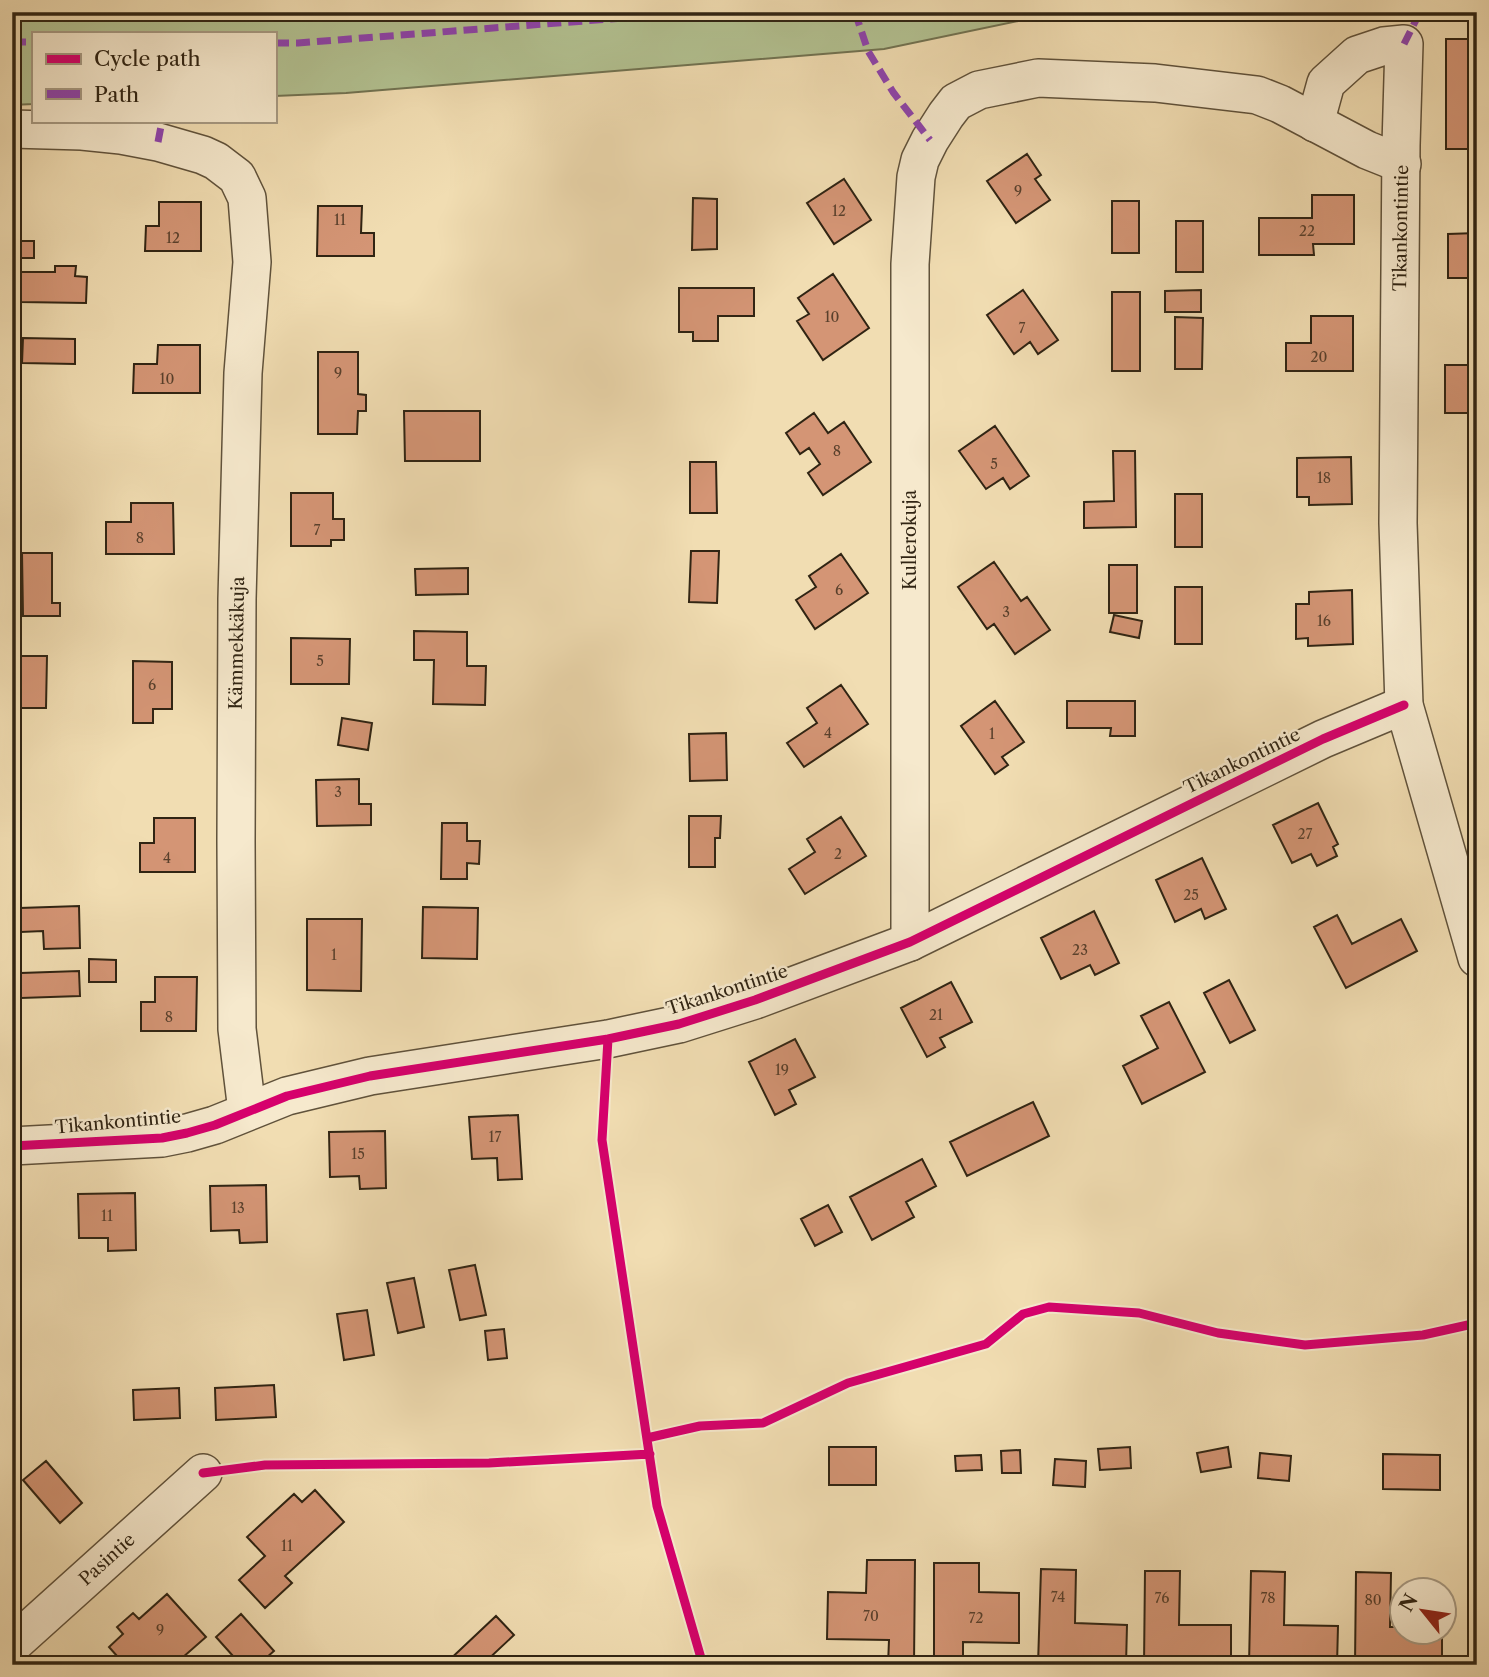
<svg xmlns="http://www.w3.org/2000/svg" width="1489" height="1677" font-family="'Libre Caslon Text',serif">
<rect width="100%" height="100%" fill="#f1ddb2"/>
<filter id="stains"><feTurbulence type="fractalNoise" baseFrequency=".00286" numOctaves="4"/><feColorMatrix values="0 0 0 0 .2 0 0 0 0 .09 0 0 0 0 .02 0 0 0 .5 -.17"/></filter>
<radialGradient id="worn" r=".72"><stop offset=".6" stop-color="#630" stop-opacity="0"/><stop offset="1" stop-color="#630" stop-opacity=".3"/></radialGradient>
<!-- green -->
<path fill="#b3c292" stroke="#727352" stroke-width="2" d="M12,12H1061L884,49L346,93L275,96V33H33V104L12,105Z"/>
<!-- building -->
<path fill="#d49575" stroke="#302413" stroke-width="2" d="M1446,39H1477V149H1446Z
M1027,154L1041,175L1035,179L1050,200L1016,223L987,181Z
M844,179L871,220L834,244L807,203Z
M1312,195H1354V244H1313L1314,255H1259V218H1312Z
M693,198L717,199V249L692,250Z
M1112,201H1139V253H1112Z
M159,202H201V251H145L146,226H159Z
M318,206H362L361,233H374V256H317Z
M1176,221H1203V272H1176Z
M1477,233V278H1448V234Z
M12,241H34V258H12Z
M55,266H76L75,276L87,277L86,303L20,302L21,272H55Z
M833,274L869,328L823,360L797,321L809,314L798,298Z
M679,288H754V316H718V341H693V332H679Z
M1023,290L1058,340L1038,354L1030,342L1014,354L987,315Z
M1201,290V312H1165V291Z
M1112,292H1140V371H1112Z
M1311,316H1353V371H1286V343H1311Z
M1175,317L1203,318L1202,369H1175Z
M23,338L75,339V364L22,363Z
M158,345H200V393H133L134,364H157Z
M318,352H358V394L366,395V411H358L357,434H318Z
M1445,365H1477V413H1445Z
M404,411H480V461H405Z
M814,413L828,433L844,422L871,462L823,495L808,473L820,464L809,448L800,454L786,433Z
M995,426L1029,476L1010,489L1003,478L986,489L959,451Z
M1113,451H1135L1136,527L1084,528V502L1114,501Z
M1351,457L1352,504L1309,505V497H1297V458Z
M690,462H716L717,513H690Z
M291,493H333V519H344V540H331V546H291Z
M1175,494H1202V547H1175Z
M131,503H173L174,554H106V522H131Z
M691,551H719L717,603L689,602Z
M22,553H52V603H60V616H23Z
M841,554L868,593L815,629L796,600L816,587L809,576Z
M994,562L1021,601L1027,597L1050,630L1015,654L994,624L987,629L958,587Z
M1109,565H1137V613H1109Z
M468,568V594L416,595L415,569Z
M1175,587H1202V644H1175Z
M1352,590L1353,644L1308,646V638L1296,639V604H1309V592Z
M1114,615L1142,621L1139,638L1110,632Z
M414,631L467,632V666H486L485,705L433,704L434,660H414Z
M291,638L350,639L349,684H291Z
M20,656H47L46,708H19Z
M133,661L172,662V709H153V723H133Z
M841,685L868,724L804,767L787,743L817,723L807,708Z
M995,701L1024,742L1002,757L1008,765L995,774L961,726Z
M1067,701H1135V736H1110L1111,728H1067Z
M342,718L372,723L368,750L338,745Z
M726,733L727,780L690,781L689,734Z
M359,779V804H371V825L317,826L316,780Z
M1318,803L1338,844L1333,847L1337,856L1317,866L1311,854L1292,863L1273,825Z
M689,816H721L720,838H715V867H689Z
M841,817L866,856L805,894L789,869L815,852L807,839Z
M154,818H195V872H140V843H154Z
M442,823H467V841H480L479,864L467,863V879H441Z
M1202,858L1226,909L1205,919L1201,909L1175,922L1156,880Z
M79,906L80,948L44,949L43,931L21,932L20,908Z
M423,907L478,908L477,959L422,958Z
M1094,911L1119,963L1095,975L1090,965L1061,979L1041,938Z
M1337,915L1352,944L1401,919L1417,951L1346,988L1314,927Z
M307,919H362L361,991L307,990Z
M89,959L116,960V982H89Z
M79,971L80,996L21,998V973Z
M155,977H197L196,1031H141V1002H155Z
M1229,980L1255,1030L1230,1043L1204,993Z
M951,982L972,1022L940,1038L945,1047L927,1057L901,1008Z
M1169,1002L1205,1072L1142,1104L1123,1066L1158,1048L1141,1016Z
M795,1039L815,1077L789,1090L796,1104L775,1115L749,1062Z
M1033,1102L1049,1136L967,1176L950,1142Z
M518,1115L522,1179L498,1180L497,1158L472,1159L469,1117Z
M385,1131L386,1188L360,1189L359,1176L330,1177L329,1132Z
M922,1159L936,1186L906,1202L914,1217L872,1240L850,1197Z
M266,1185L267,1242L240,1243L239,1230L211,1231L210,1186Z
M135,1193L136,1250L108,1251V1238H79L78,1194Z
M828,1205L842,1232L815,1246L801,1219Z
M475,1265L486,1315L460,1320L449,1270Z
M414,1278L424,1327L398,1333L387,1283Z
M367,1310L374,1355L344,1360L337,1314Z
M504,1329L507,1358L488,1360L485,1331Z
M274,1385L276,1417L216,1420L215,1388Z
M179,1388L180,1418L134,1420L133,1390Z
M829,1447H876V1485H829Z
M1130,1447L1131,1468L1100,1470L1098,1449Z
M1228,1447L1231,1467L1201,1472L1197,1453Z
M1020,1450L1021,1473H1002L1001,1451Z
M1260,1453L1291,1456L1289,1481L1258,1478Z
M1383,1454L1440,1455V1490L1383,1489Z
M981,1455L982,1470L956,1471L955,1456Z
M1055,1459L1086,1461L1085,1487L1053,1485Z
M46,1461L82,1503L60,1523L23,1480Z
M315,1490L344,1522L285,1576L292,1583L265,1608L239,1580L265,1556L247,1537L294,1494L302,1502Z
M867,1560H915L914,1665H888L889,1640L827,1639L828,1592L866,1593Z
M934,1563H979V1592L1019,1593V1643L963,1642V1665H934Z
M1041,1569L1076,1570L1075,1623L1127,1625L1126,1665H1038Z
M1145,1571H1180L1179,1625H1231V1665H1144Z
M1251,1571L1285,1572L1284,1625L1338,1626L1337,1665H1249Z
M1356,1572L1391,1573L1390,1627H1402V1632H1442V1665H1355Z
M167,1594L206,1637L174,1665H125L109,1647L123,1634L117,1627L133,1613L139,1619Z
M241,1614L274,1651L258,1665H241L216,1637Z
M496,1616L514,1635L482,1665H444Z"/>
<g fill="none" stroke-linecap="round" stroke-linejoin="round">
<defs>
<g id="street">
<path d="M1315,123L1326,83L1357,55L1384,46L1404,44L1401,145L1398,523L1404,705L1477,958"/>
<path d="M12,129L82,131L121,135L158,142L203,155L216,161L237,177L247,198L252,262L243,373L237,599L236,841L237,1029L247,1111"/>
<path d="M910,942V264L916,177L920,160L930,140L946,115L956,102L979,90L1038,78L1155,83L1257,95L1280,104L1367,150L1402,164"/>
<path d="M12,1146L162,1138L187,1133L215,1125L287,1096L370,1076L608,1039L679,1024L755,1000L910,942L1323,739L1404,705"/>
<path id="s1" d="M12,1645L203,1473"/>
</g>
</defs>
<!-- street casing -->
<use href="#street" stroke="#60523b" stroke-width="40"/>
<!-- street -->
<use href="#street" stroke="#f6e9cd" stroke-width="37"/>
<!-- quiet -->
<path stroke="#8e44ad" stroke-width="7" stroke-dasharray="14 7" stroke-linecap="butt" d="M855,12L868,51L893,92L930,140
M883,12L902,19L917,12
M12,42H33
M275,43H298L701,12
M1404,44L1420,12
M158,142L162,121"/>
<defs>
<path id="cycleway" d="M608,1039L602,1140L657,1506L703,1665
M12,1146L162,1138L187,1133L215,1125L287,1096L370,1076L608,1039L679,1024L755,1000L910,942L1323,739L1404,705
M647,1438L700,1426L763,1423L848,1383L986,1344L1023,1314L1049,1307L1139,1313L1218,1333L1305,1345L1423,1335L1477,1323
M203,1473L265,1465L489,1463L650,1454"/>
</defs>
<!-- cycleway casing -->
<use href="#cycleway" stroke="#f6e9cd" stroke-width="13"/>
<!-- cycleway -->
<use href="#cycleway" stroke="#d6006c" stroke-width="9"/>
</g>
<g text-anchor="middle" stroke-width="5" stroke-linejoin="round" paint-order="stroke">
<!-- number labels -->
<g font-size="14" fill="#59402c">
<text x="1018" y="196">9</text>
<text x="839" y="216">12</text>
<text x="340" y="225">11</text>
<text x="1307" y="236">22</text>
<text x="173" y="243">12</text>
<text x="832" y="322">10</text>
<text x="1022" y="333">7</text>
<text x="1319" y="362">20</text>
<text x="338" y="378">9</text>
<text x="167" y="384">10</text>
<text x="837" y="456">8</text>
<text x="994" y="469">5</text>
<text x="1324" y="483">18</text>
<text x="317" y="535">7</text>
<text x="140" y="543">8</text>
<text x="839" y="595">6</text>
<text x="1006" y="617">3</text>
<text x="1324" y="626">16</text>
<text x="320" y="666">5</text>
<text x="152" y="690">6</text>
<text x="828" y="738">4</text>
<text x="992" y="739">1</text>
<text x="338" y="797">3</text>
<text x="1305" y="839">27</text>
<text x="838" y="859">2</text>
<text x="167" y="863">4</text>
<text x="1191" y="900">25</text>
<text x="1080" y="955">23</text>
<text x="334" y="960">1</text>
<text x="936" y="1020">21</text>
<text x="169" y="1022">8</text>
<text x="782" y="1075">19</text>
<text x="495" y="1142">17</text>
<text x="358" y="1159">15</text>
<text x="238" y="1213">13</text>
<text x="107" y="1221">11</text>
<text x="287" y="1551">11</text>
<text x="1058" y="1602">74</text>
<text x="1162" y="1603">76</text>
<text x="1268" y="1603">78</text>
<text x="1373" y="1605">80</text>
<text x="871" y="1621">70</text>
<text x="976" y="1623">72</text>
<text x="160" y="1635">9</text>
</g>
<!-- street labels -->
<g font-size="18" fill="#302413" stroke="#f6e9cd">
<text transform="translate(1401 228) rotate(-89)" y="6">Tikankontintie</text>
<text transform="translate(910 540) rotate(-90)" y="6">Kullerokuja</text>
<text transform="translate(237 643) rotate(-89)" y="6">Kämmekkäkuja</text>
<text transform="translate(1242 761) rotate(-26)" y="6">Tikankontintie</text>
<text transform="translate(727 990) rotate(-18)" y="6">Tikankontintie</text>
<text transform="translate(118 1122) rotate(-5)" y="6">Tikankontintie</text>
<text dy="6" stroke="none"><textPath href="#s1" startOffset="128">Pasintie</textPath></text>
</g>
</g>
<!-- margin -->
<rect width="1489" height="1677" fill="none" stroke="#f1ddb2" stroke-width="42"/>
<rect x="14" y="14" width="1461" height="1649" fill="none" stroke="#302413" stroke-width="3.5"/>
<rect x="21" y="21" width="1447" height="1635" fill="none" stroke="#302413" stroke-width="2"/>
<!-- legend -->
<rect x="32" y="32" width="245" height="91" fill="#f6e9cd" stroke="#a79a83" stroke-width="2"/>
<rect x="46" y="54" width="35" height="10" fill="#d6006c" stroke="#a79a83" stroke-width="2"/>
<text x="94" y="66" font-size="21" fill="#302413">Cycle path</text>
<rect x="46" y="89" width="35" height="10" fill="#8e44ad" stroke="#a79a83" stroke-width="2"/>
<text x="94" y="102" font-size="21" fill="#302413">Path</text>
<!-- north arrow -->
<g transform="translate(1423 1611) rotate(300)"><circle r="33" fill="#f6e9cd" stroke="#a79a83" stroke-width="2"/>
<path d="M0-5L12 26L0 18L-12 26Z" fill="#8f2418"/>
<text y="-10" font-size="19" font-weight="bold" text-anchor="middle" fill="#302413">N</text>
</g>
<rect width="100%" height="100%" filter="url(#stains)"/>
<rect width="100%" height="100%" fill="url(#worn)"/>
</svg>
